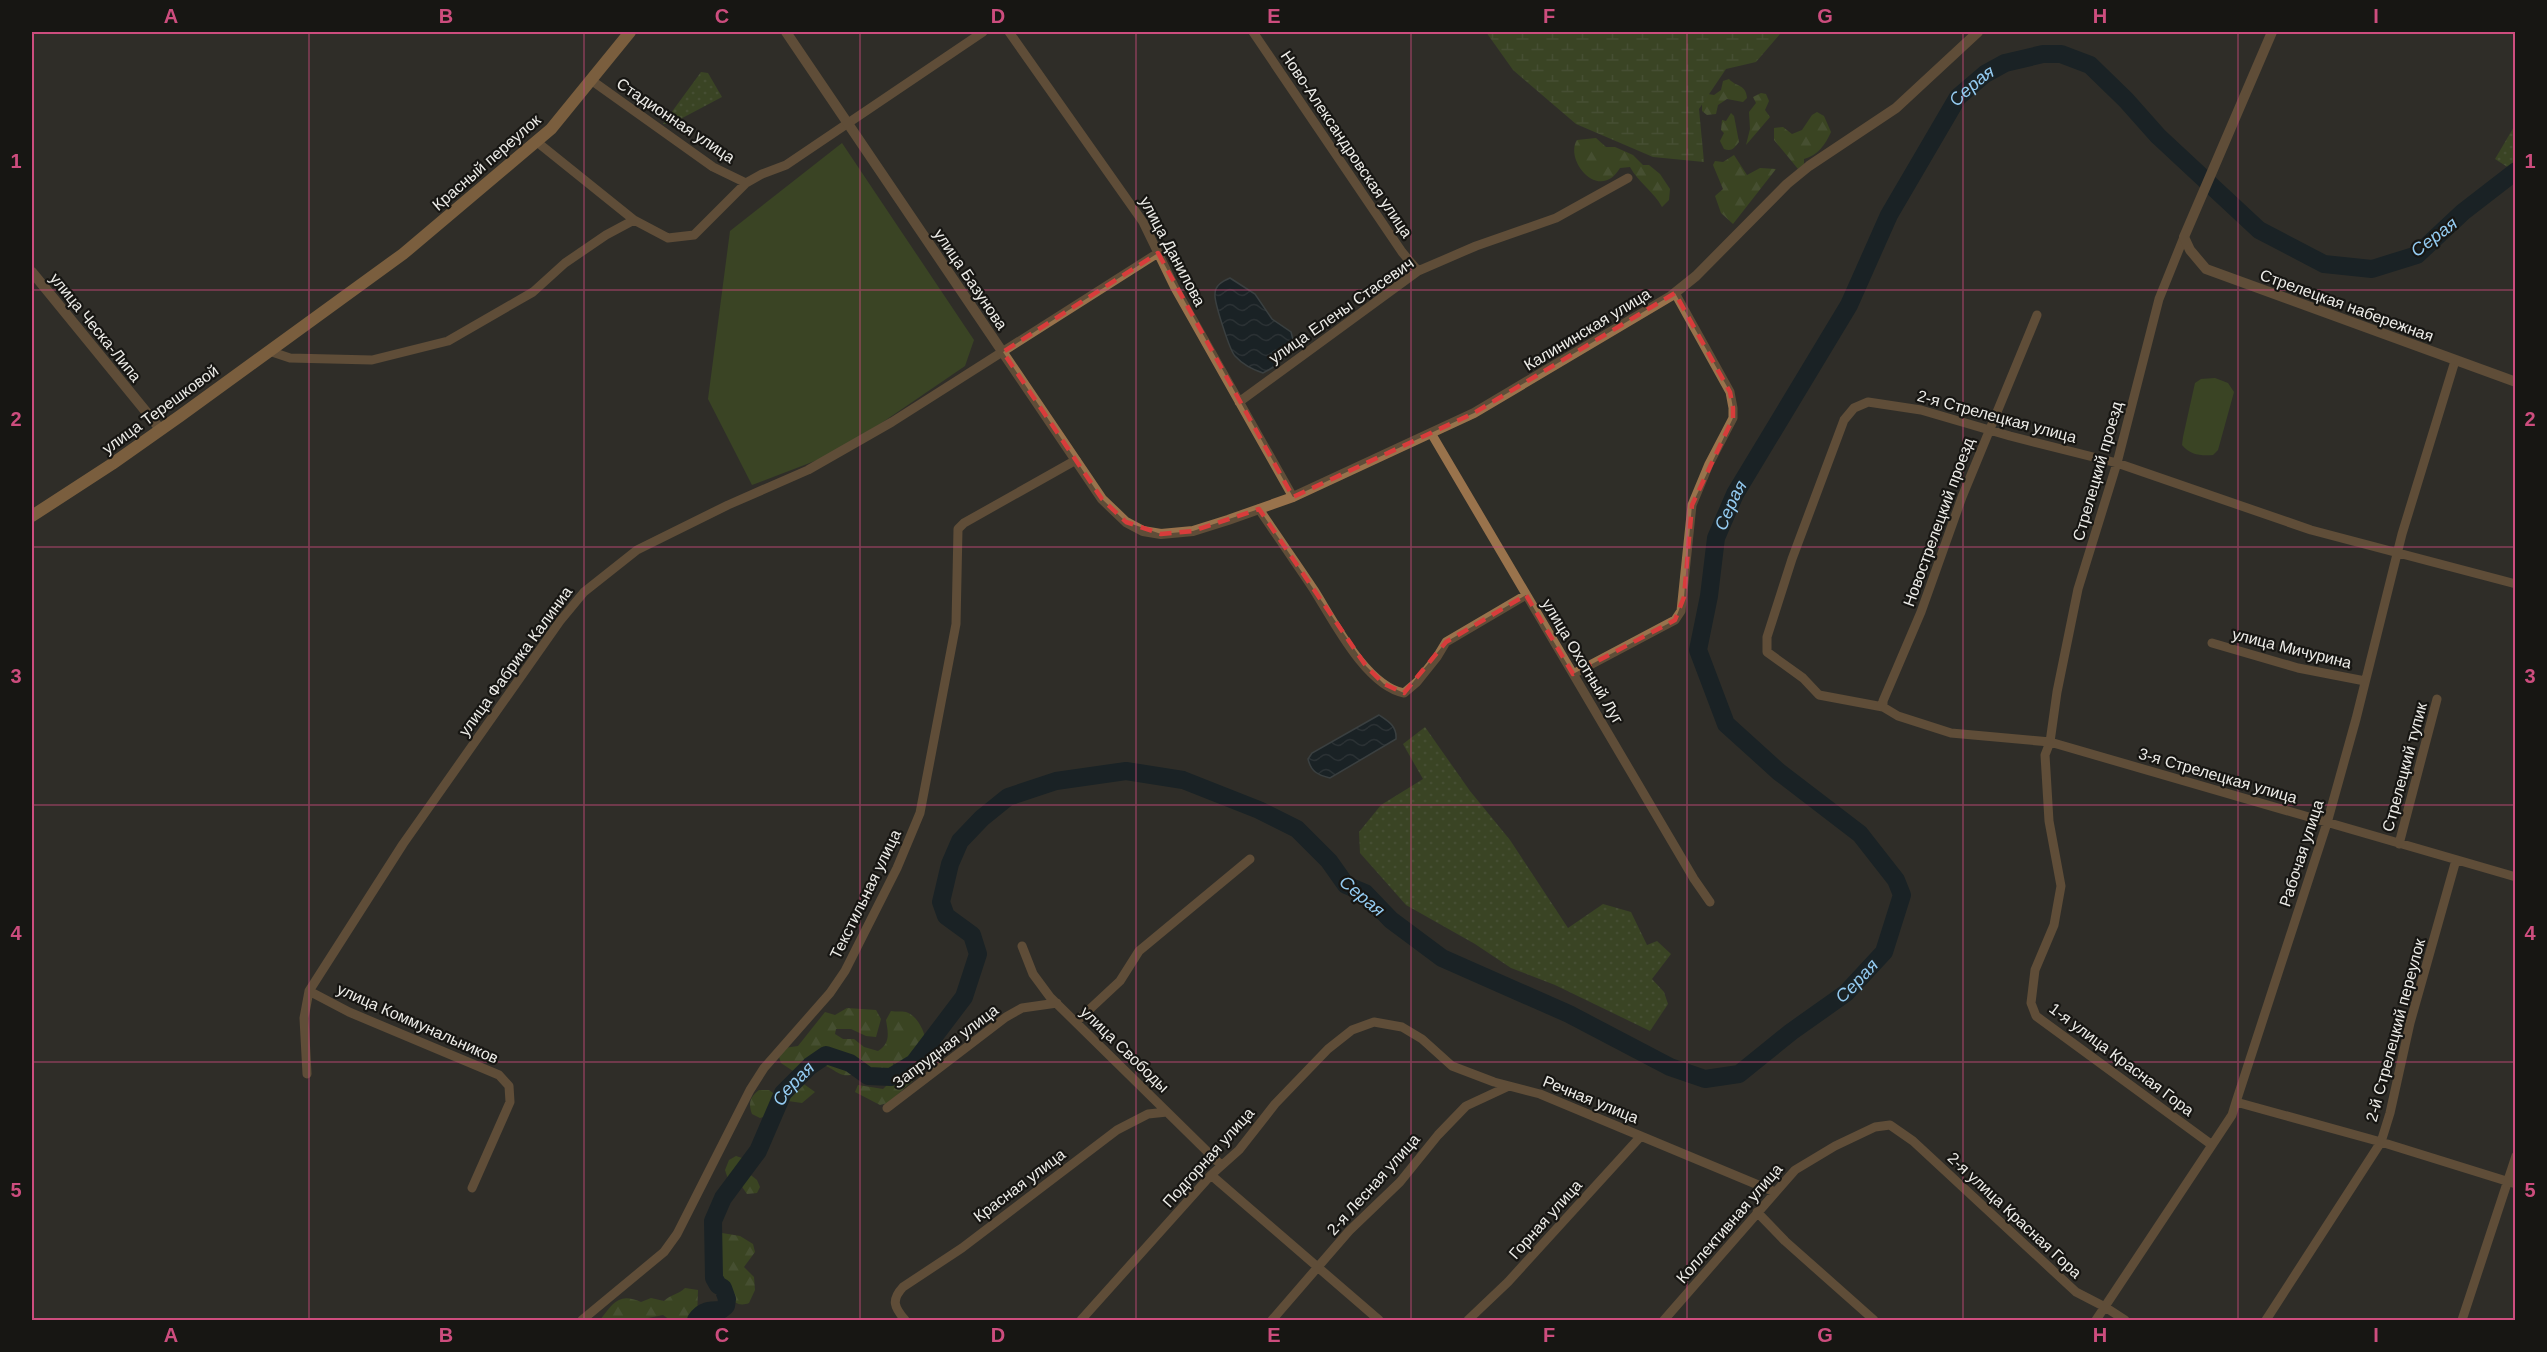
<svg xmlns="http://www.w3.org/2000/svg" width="2547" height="1352" font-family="Helvetica,sans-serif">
<defs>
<pattern id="forest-firs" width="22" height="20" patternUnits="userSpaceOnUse" patternTransform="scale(1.5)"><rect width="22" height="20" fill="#47611b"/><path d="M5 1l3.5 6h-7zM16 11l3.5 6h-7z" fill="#62783c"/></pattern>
<pattern id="wetland-marsh" width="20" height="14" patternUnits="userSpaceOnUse" patternTransform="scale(1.5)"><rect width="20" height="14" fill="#476021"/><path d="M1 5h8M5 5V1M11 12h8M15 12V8" fill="none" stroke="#627741"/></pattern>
<pattern id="park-dots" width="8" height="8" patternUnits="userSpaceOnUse" patternTransform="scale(1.5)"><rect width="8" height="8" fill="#476021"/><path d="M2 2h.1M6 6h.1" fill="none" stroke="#627741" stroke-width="1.8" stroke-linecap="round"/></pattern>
<pattern id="water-waves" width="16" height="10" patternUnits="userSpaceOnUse" patternTransform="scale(1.5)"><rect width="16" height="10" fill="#011523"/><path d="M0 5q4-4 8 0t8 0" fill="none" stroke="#263743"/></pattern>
</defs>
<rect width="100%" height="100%" fill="#2f2e28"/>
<!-- forest -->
<path fill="url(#forest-firs)" d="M1729,79C1736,87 1746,84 1747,98L1743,102L1727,99L1718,105L1716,114L1707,115L1702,111V101L1708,94L1714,95L1721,90L1723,81Z
M1761,93L1766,94L1769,101L1765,110L1770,117L1746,145L1750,129L1749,112L1756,103L1753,97Z
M1817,112L1824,116L1831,132C1825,145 1818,155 1804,159V164L1798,169L1774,140V128L1783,127L1792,134L1802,130L1812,115Z
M1731,113L1734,116L1739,142C1734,148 1732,152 1724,149L1720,141L1724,133L1721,130L1722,120L1726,121Z
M1596,138L1606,147H1615L1633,155L1643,165H1649L1660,174L1670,189L1669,200L1662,207C1654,192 1638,182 1630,167L1620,168C1599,203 1564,160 1577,140Z
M1734,155L1747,175L1760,168L1776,169L1733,224L1721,213L1715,196L1723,189L1713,165L1715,161L1723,162Z
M847,1008L876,1010L881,1019L876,1037L866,1036L851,1029H836L835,1034L843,1039H854L864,1047L878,1051C891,1043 888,1032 886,1020L891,1011C896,1012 901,1011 906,1012C920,1016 931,1043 924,1056C921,1061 914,1064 909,1068L893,1063V1065L899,1069L898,1077L893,1079L864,1070C838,1083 840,1069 818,1063C814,1062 808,1063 803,1063L802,1071L796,1073L781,1063L779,1057L784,1048L798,1046L825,1012L835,1015Z
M907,1071H913L917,1077L888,1103L880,1105L855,1092L858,1085L883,1089L888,1084L900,1082Z
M793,1079L801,1082L815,1092L802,1103L788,1101L780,1096L781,1089Z
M759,1090H769L777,1096L767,1116L760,1118L752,1114C748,1103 750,1097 759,1090Z
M736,1156L745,1159L749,1167L747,1172L757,1180L760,1187L757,1193L747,1194L740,1184L728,1179L725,1170L729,1160Z
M722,1233L740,1236L753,1244L755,1252L744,1267L754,1277L755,1290L749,1303C734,1309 728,1295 725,1283L717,1277C714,1264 710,1242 722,1233Z
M685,1288L698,1290L697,1320H670L663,1315L648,1318L650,1320H600C613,1304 618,1292 641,1302L651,1298L664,1301C671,1294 678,1295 685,1288Z"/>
<!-- wetland -->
<path fill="url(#wetland-marsh)" d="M1486,32H1780V34L1756,62L1726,69L1699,109L1704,162L1653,157L1576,124L1513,70Z"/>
<!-- park -->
<path fill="url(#park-dots)" d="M701,72L708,73L722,97L671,124H663Z
M2515,125V163L2509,168L2495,159Z
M1425,727L1470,791L1510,840L1568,928L1603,904L1631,912L1647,945L1657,941L1671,954L1652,979L1664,992L1668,1004L1650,1031L1555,985L1511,968L1475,944L1406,905L1360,853L1359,832L1381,805L1423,779L1403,744Z"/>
<!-- pitch -->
<path fill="#476021" d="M842,143L974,340L965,366L880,424L820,459L752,485L708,399L730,231Z
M2215,378L2228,383L2234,392L2218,450L2213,455C2201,456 2190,455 2182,445L2183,437L2195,383L2201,379Z"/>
<!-- water -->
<path fill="url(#water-waves)" stroke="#48565e" stroke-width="1.5" d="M1230,278L1255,294L1272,319L1291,332L1294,343L1291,352L1274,367L1263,373C1252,369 1243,365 1235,356C1230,351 1214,302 1215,294C1215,285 1223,281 1230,278Z
M1379,715C1388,721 1397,726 1396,739L1330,778C1318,775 1311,772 1308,759L1312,753Z"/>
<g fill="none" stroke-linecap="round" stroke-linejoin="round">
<!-- river -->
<path stroke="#011523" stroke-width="18" id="s1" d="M696,1320C702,1310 710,1310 721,1310L726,1306L727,1299L723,1288L718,1285L714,1278L713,1221L723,1198L758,1151L783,1093L810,1066L826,1055L850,1063L868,1076L891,1077L914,1063L964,997L978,954L972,935L946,916L941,902L950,864L960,841L982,818L1008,797L1056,781L1126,771L1183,780L1259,810L1297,829L1329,861L1346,885L1365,893L1391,920L1442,958L1569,1014L1670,1067L1705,1079L1739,1074L1791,1032L1846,993L1884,952L1902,895L1896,880L1860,834L1779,772L1726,724L1698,650L1709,596L1716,538L1735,494L1849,305L1889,215L1958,97L1985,74L2005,63L2043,54H2061L2090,65L2126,100L2158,136L2259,230L2324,264L2372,269L2417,255L2463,212L2516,171"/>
<!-- minor -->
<path stroke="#99734c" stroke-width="9" d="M1009,32L1143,222L1175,288L1293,497
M1253,32L1402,252L1418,271
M591,80L713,167L746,183
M537,142L634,220
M2184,237L2159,299L2117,463L2078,589L2057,692L2050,742L2045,755L2049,821L2061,886L2054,925L2035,970L2031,1003L2036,1016L2212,1145
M269,351L290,358L372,360L448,341L533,292L565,263L606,235L634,220L668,238L694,235L746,183L762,174L786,165L983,32
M1239,402L1418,271L1476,246L1556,218L1628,178
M1431,433L1694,879L1710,902
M1259,509C1277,536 1296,563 1314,590C1333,620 1366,686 1404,693L1417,682L1437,657L1446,642L1526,595
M2516,584L2311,530L2117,463L2010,436L1921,410L1868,402L1854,408L1844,420L1792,559L1767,637V652L1803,678L1819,695L1883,707L1898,716L1951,733L2050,742L2516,877
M2212,643L2298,668L2365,681
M1573,674L1675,620L1681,611L1692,505L1709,464L1733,418V408L1730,392L1675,293
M1883,707V701L1921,612L1962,497L2037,315
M2399,844L2437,699
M1022,946L1033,974L1050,997L1221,1165
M309,991L349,1012L499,1075L509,1086L510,1102L472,1188
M1076,1022L1120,981L1139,951L1250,859
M307,1074L304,1018L309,991L403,844L560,621L584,592L637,550L728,505L808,470L892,422L1158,253
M2236,1102L2381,1142L2516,1184
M887,1108L1006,1017L1022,1008L1057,1003
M1211,1175L1379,1320
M1757,1212L1785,1241L1874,1320
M582,1320L664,1252L677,1234L750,1090L764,1068L830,993L845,971L897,868L920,813L956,624L958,529L964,523L1076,460
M905,1320C894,1307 891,1300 903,1287L962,1248L1117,1130L1148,1114L1167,1112
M1081,1320L1211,1175L1239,1150L1275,1104L1328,1049L1352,1030L1374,1022L1402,1027L1422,1039L1452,1066L1494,1082L1540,1094L1775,1192
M1272,1320L1349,1231L1400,1182L1438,1135L1466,1106L1509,1086
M1468,1320L1508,1282L1641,1136
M1664,1320L1795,1170L1835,1146L1875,1127L1890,1125L1913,1141L2076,1292L2105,1307L2125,1320
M2096,1320L2232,1115L2236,1102L2327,823L2356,719L2402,534L2455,361
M2266,1320L2381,1142L2390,1113L2410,1023L2456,860
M2462,1320L2516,1156"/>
<!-- tertiary -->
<path stroke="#99734c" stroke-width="10" d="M786,32L1102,499L1126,522L1143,531L1161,534L1193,531L1228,520L1293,497L1474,413L1671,296L1696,276L1787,184L1809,166L1896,108L1978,32
M2272,32L2184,237L2190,250L2206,269L2516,382
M32,272L161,430"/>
<!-- secondary -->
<path stroke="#d69a59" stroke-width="12" d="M32,516L112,464L180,416L403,254L551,129L630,32"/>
</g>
<!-- marked area -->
<path d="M0 0H2547V1352H0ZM1158,253L1293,497L1474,413L1675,293L1730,392L1733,408V418L1692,505L1684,597L1675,620L1573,674L1526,595L1446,642L1404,693L1384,684L1366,666L1259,509L1193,531L1161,534L1126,522L1102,499L1003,352Z" fill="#2f2e28" fill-opacity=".55" fill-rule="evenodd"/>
<path fill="none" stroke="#d83c3b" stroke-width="4.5" stroke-dasharray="12 8" stroke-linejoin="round" d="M1158,253L1293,497L1474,413L1675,293L1730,392L1733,408V418L1692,505L1684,597L1675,620L1573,674L1526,595L1446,642L1404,693L1384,684L1366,666L1259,509L1193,531L1161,534L1126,522L1102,499L1003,352Z"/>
<!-- grid -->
<path fill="none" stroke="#cd4d7e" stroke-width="1.5" stroke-opacity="0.55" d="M309,32V1320M584,32V1320M860,32V1320M1136,32V1320M1411,32V1320M1687,32V1320M1963,32V1320M2238,32V1320M32,290H2516M32,547H2516M32,805H2516M32,1062H2516"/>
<g text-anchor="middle" stroke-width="4.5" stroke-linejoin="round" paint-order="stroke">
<!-- street labels -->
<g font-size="16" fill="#edece8" stroke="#171613">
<text transform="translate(676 120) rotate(34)" y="6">Стадионная улица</text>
<text transform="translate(1347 144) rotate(56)" y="6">Ново-Александровская улица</text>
<text transform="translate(486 162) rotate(-41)" y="6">Красный переулок</text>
<text transform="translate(1173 251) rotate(62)" y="6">улица Данилова</text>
<text transform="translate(971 279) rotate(56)" y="6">улица Базунова</text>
<text transform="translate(2347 305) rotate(20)" y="6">Стрелецкая набережная</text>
<text transform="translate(1341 310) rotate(-35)" y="6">улица Елены Стасевич</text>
<text transform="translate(96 327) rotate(51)" y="6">улица Ческа-Липа</text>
<text transform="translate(1587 329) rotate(-31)" y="6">Калининская улица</text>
<text transform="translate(160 409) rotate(-36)" y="6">улица Терешковой</text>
<text transform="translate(1997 416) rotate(15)" y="6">2-я Стрелецкая улица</text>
<text transform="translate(2097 471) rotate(-74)" y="6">Стрелецкий проезд</text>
<text transform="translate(1938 522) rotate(-70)" y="6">Новострелецкий проезд</text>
<text transform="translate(2292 648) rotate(14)" y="6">улица Мичурина</text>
<text transform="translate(515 661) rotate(-54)" y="6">улица Фабрика Калиниа</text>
<text transform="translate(1583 661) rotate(59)" y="6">улица Охотный Луг</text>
<text transform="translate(2404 767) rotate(-75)" y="6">Стрелецкий тупик</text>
<text transform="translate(2218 775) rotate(16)" y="6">3-я Стрелецкая улица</text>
<text transform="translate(2301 853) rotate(-72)" y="6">Рабочая улица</text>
<text transform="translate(865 894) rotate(-64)" y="6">Текстильная улица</text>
<text transform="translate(418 1023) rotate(24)" y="6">улица Коммунальников</text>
<text transform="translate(2395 1030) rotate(-75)" y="6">2-й Стрелецкий переулок</text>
<text transform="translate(945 1046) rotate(-37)" y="6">Запрудная улица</text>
<text transform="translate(1125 1049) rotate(44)" y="6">улица Свободы</text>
<text transform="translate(2122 1059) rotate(37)" y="6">1-я улица Красная Гора</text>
<text transform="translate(1591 1099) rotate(22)" y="6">Речная улица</text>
<text transform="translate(1208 1157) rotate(-48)" y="6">Подгорная улица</text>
<text transform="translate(1373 1184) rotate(-48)" y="6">2-я Лесная улица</text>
<text transform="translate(1019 1185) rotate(-37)" y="6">Красная улица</text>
<text transform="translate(2015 1215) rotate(43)" y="6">2-я улица Красная Гора</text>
<text transform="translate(1545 1219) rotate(-48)" y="6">Горная улица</text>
<text transform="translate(1729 1223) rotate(-49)" y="6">Коллективная улица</text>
</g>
<!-- water labels -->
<g font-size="18" font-style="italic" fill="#94cbf1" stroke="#171613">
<text dy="6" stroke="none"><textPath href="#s1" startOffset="2787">Серая</textPath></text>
<text transform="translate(2434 237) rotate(-37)" y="6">Серая</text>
<text dy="6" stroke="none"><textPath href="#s1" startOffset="2301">Серая</textPath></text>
<text transform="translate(1362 896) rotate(40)" y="6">Серая</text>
<text dy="6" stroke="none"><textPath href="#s1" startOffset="1725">Серая</textPath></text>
<text dy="6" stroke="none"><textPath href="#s1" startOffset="285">Серая</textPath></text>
</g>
</g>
<!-- border -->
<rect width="2547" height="1352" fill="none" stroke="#171613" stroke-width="66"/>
<rect x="33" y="33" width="2481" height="1286" fill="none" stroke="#cd4d7e" stroke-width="2"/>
<g font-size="20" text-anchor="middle" font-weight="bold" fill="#cd4d7e">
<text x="171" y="23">A</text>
<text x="446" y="23">B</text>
<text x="722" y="23">C</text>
<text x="998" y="23">D</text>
<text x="1274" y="23">E</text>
<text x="1549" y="23">F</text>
<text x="1825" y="23">G</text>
<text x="2100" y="23">H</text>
<text x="2376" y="23">I</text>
<text x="16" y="168">1</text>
<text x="2530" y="168">1</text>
<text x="16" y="426">2</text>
<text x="2530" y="426">2</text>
<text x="16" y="683">3</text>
<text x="2530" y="683">3</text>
<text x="16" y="940">4</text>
<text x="2530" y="940">4</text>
<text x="16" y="1197">5</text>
<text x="2530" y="1197">5</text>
<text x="171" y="1342">A</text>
<text x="446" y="1342">B</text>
<text x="722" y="1342">C</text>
<text x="998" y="1342">D</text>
<text x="1274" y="1342">E</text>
<text x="1549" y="1342">F</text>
<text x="1825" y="1342">G</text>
<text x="2100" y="1342">H</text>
<text x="2376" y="1342">I</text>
</g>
</svg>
